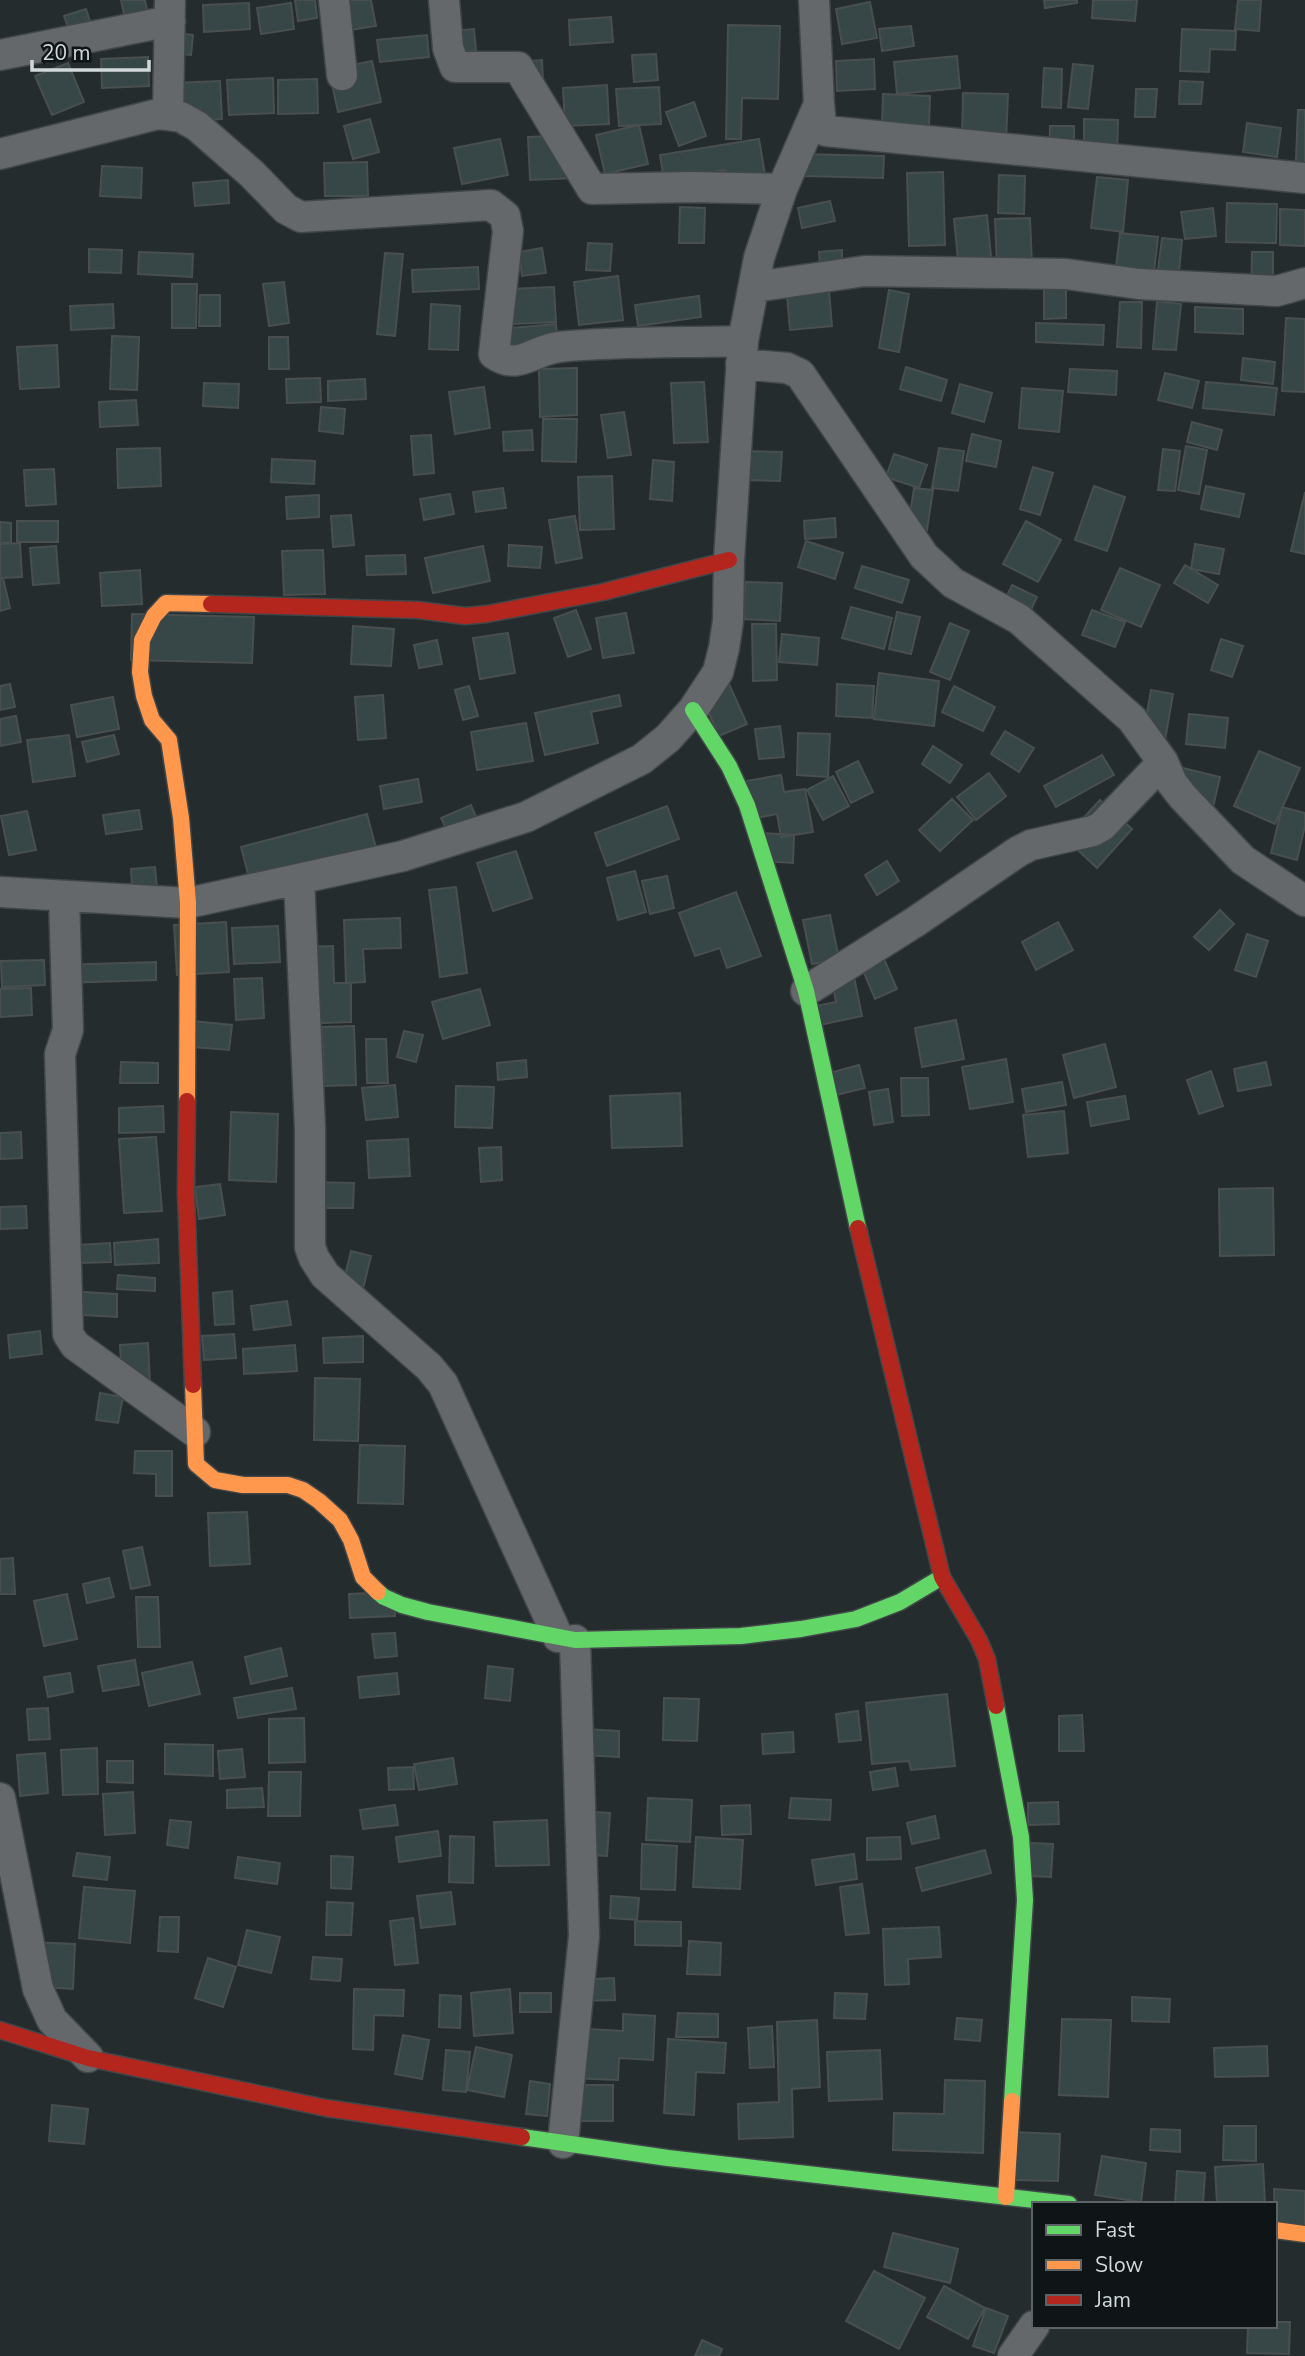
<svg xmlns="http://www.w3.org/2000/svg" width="1305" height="2356" font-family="'Nunito Sans',sans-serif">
<rect width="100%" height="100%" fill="#242c2e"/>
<!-- building -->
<path fill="#374646" stroke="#494f4f" stroke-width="2" d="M121,0H145L148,15L125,19Z
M295,0H315L317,18L298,21Z
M325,0H371L376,26L330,33Z
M1044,0H1077V3L1045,8Z
M1093,0H1137L1135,21L1092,18Z
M1238,0H1261L1259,31L1235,29Z
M870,2L877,38L842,44L836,9Z
M249,3L250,29L204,32L203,5Z
M291,3L294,29L261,34L257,8Z
M86,9L95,36L73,42L64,16Z
M611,17L613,42L570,45L569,20Z
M728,25L780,26L778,99L742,98L741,139H726Z
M911,26L914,46L882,51L879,29Z
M474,29L476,51L444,54L442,32Z
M1182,29L1236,31L1235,50L1210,49L1209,72L1180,71Z
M160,32L193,35L191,55L159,52Z
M427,35L429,57L380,62L377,40Z
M656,54L658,80L634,82L632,55Z
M957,56L960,88L897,94L894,62Z
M148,57L149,86L102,88L101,59Z
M874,59L875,89L837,91L836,61Z
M542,60L543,82L517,62Z
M372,61L381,102L338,112L329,70Z
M68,63L84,102L52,115L35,76Z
M1073,64L1093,66L1088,109L1068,107Z
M1044,68L1062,69L1061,108L1042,107Z
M273,78L274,113L229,115L227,80Z
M317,79L318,113L278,114V80Z
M220,81L222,119L175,122L173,83Z
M1180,81L1203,82L1201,104H1179Z
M607,85L609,124L565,126L563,88Z
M659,87L661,124L619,126L616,89Z
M1136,89H1157L1155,117H1135Z
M963,93L1008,94L1006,142L962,141Z
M883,94L930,96L929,127L882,125Z
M694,102L706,136L679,146L666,112Z
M1298,110H1305V182H1295Z
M370,119L379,152L353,159L344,126Z
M1084,119L1118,120L1117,156L1084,155Z
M1247,123L1281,128L1277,157L1243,152Z
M639,125L648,164L605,174L596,135Z
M1050,126H1074V160L1049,159Z
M574,135L576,178L530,180L528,137Z
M500,139L508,175L462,184L454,148Z
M759,139L768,192L730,198L725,170L664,180L660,155Z
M803,154L884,156L883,178L803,176Z
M367,162L368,196H325L324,163Z
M102,166L142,168L141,198L100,196Z
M943,172L945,245L909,246L907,173Z
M999,175L1025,176L1024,214L998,213Z
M1097,177L1128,180L1123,232L1091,228Z
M228,180L229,203L195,206L193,183Z
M830,201L835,221L802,228L798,208Z
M1227,203L1277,204L1276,243L1226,242Z
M680,207L705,208L704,243H679Z
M1213,208L1216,236L1185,239L1181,212Z
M1280,209L1305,210V246L1280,245Z
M987,215L992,267L959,270L954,219Z
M1030,218L1032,265L997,267L995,219Z
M1120,233L1158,237L1154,272L1116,267Z
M1162,238L1182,240L1179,272L1158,270Z
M588,243L612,244L610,271L586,270Z
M542,248L546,273L522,276L519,252Z
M89,249L122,250L121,273L89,272Z
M842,250V274L821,275L819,252Z
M139,252L193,254L192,277L138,274Z
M1252,252H1273V296L1251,295Z
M385,253L403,254L395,336L377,334Z
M478,267L479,289L413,292L412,270Z
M618,276L623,320L579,325L574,282Z
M284,282L289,323L269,326L263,284Z
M172,284H197L196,328H172Z
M554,287L556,322L511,324L509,289Z
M1044,289H1066V318L1044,319Z
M889,290L909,294L899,352L879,348Z
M829,291L832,326L790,330L787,295Z
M200,295H220V326H199Z
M699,296L701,317L638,326L635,305Z
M1157,301L1181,304L1176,350L1153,349Z
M1120,302H1142L1141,348L1117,347Z
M113,304L114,328L71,330L70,306Z
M431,304L460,306L458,350L429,349Z
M1195,307L1243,309V334L1195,332Z
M1286,318L1305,319V392L1282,391Z
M1036,323L1104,325L1103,345L1036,342Z
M556,324L558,345L503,350L501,329Z
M112,336L139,337L137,390L110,389Z
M269,337H288L289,369H269Z
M57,345L59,387L20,389L17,347Z
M1243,358L1275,362L1273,384L1241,380Z
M906,367L947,380L941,401L900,389Z
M577,368V415L540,417L539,369Z
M1070,369L1117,371L1116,395L1068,392Z
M1165,373L1199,381L1192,408L1158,400Z
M320,378L321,402L287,403L286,379Z
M365,379L366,399L328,401V381Z
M704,382L708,442L674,443L671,383Z
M1206,382L1277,388L1274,415L1203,408Z
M204,383L239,384L238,408L203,406Z
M960,384L992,393L984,422L952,413Z
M484,387L490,428L455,434L449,392Z
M1022,388L1063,391L1059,432L1019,428Z
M136,400L138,425L100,427L99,402Z
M321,407L345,409L343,434L319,431Z
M624,412L631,455L608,458L601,415Z
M543,419H577L576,462L542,461Z
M1192,422L1222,430L1217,450L1187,442Z
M532,430L533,450L504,451L503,432Z
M972,434L1001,441L996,467L966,461Z
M431,435L434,473L414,475L411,436Z
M1186,446L1207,450L1199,494L1178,490Z
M160,448L161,486L118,488L117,449Z
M939,448L964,451L958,491L932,488Z
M1163,449L1180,451L1175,491L1158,490Z
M745,451L782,452L780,481L745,480Z
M894,454L927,465L919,488L886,477Z
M272,459L315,461L314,484L271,482Z
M653,460L674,462L672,501L650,499Z
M1033,467L1053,473L1040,515L1020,509Z
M54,469L56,504L26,506L24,470Z
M612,476L614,529L580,530L578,477Z
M1094,486L1125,497L1107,551L1075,540Z
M1206,486L1244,494L1239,517L1201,509Z
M503,488L506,508L476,512L473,492Z
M914,488L933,490L927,530L908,527Z
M1305,492V554L1291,551Z
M450,494L454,514L424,520L420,499Z
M319,495V517L287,519L286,497Z
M351,515L354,545L333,547L331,516Z
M575,516L582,558L556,563L549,520Z
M835,518L836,537L805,539L804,521Z
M17,521H58V542H17Z
M1026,521L1061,540L1038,582L1003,564Z
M0,522L11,523V543H0Z
M806,541L843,553L835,579L798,567Z
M20,543L22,577L0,578V544Z
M1195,544L1224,549L1219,574L1191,569Z
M509,545L542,547L540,568L508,566Z
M56,546L59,583L33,585L30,548Z
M483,546L490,581L433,593L425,558Z
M323,550L325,594L284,595L282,551Z
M405,555L406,574L367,575L366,556Z
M1185,565L1218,585L1208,603L1174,583Z
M862,566L909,580L902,603L855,588Z
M1120,568L1160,585L1141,627L1101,610Z
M140,570L142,604L102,606L100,573Z
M3,578L10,608L0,611V579Z
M745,582L782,583L780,621L744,619Z
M1012,585L1037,597L1023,627L998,615Z
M851,607L892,618L884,649L842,638Z
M576,610L591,649L568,657L554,618Z
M1092,610L1125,622L1115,647L1082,635Z
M897,612L920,617L911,654L889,649Z
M626,613L634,653L603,658L596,618Z
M132,614L254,617L252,663L131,660Z
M950,623L969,631L950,680L930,672Z
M752,624H776L777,680L753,681Z
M353,626L394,629L391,666L351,664Z
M508,633L515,673L480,679L473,638Z
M782,634L819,638L817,665L779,662Z
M1221,639L1243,646L1232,677L1211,670Z
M437,640L442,664L419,668L414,645Z
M879,673L939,681L934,726L874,719Z
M10,684L15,707L0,710V686Z
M729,684L747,724L719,736L702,697Z
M837,684L874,686L872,718L836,716Z
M469,686L478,716L463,720L455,690Z
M954,686L995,707L983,731L942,712Z
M1151,690L1173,694L1164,746L1142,742Z
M383,695L386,738L358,740L355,697Z
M619,695L621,706L591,712L598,743L545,755L535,713Z
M113,697L119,729L77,737L71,705Z
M1189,714L1228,718L1225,748L1186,744Z
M16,716L21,742L0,746V719Z
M526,723L533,761L477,770L471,732Z
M780,726L784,757L759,759L755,729Z
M1005,731L1034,748L1019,772L991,754Z
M798,733L830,734L828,777L797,775Z
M69,735L75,776L33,782L27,740Z
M114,735L119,754L87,762L82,742Z
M933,746L962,765L950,783L922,764Z
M1259,751L1300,768L1275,824L1234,806Z
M1102,755L1114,775L1056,807L1044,786Z
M858,761L873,792L851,803L836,772Z
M1183,768L1220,777L1211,816L1174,807Z
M989,773L1006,796L976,820L957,797Z
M781,775L784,792L805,789L813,832L781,837L777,814L747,820L740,782Z
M833,776L849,806L823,820L807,790Z
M418,779L422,802L384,809L380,786Z
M952,799L973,820L940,851L919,830Z
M1100,800L1132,829L1097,868L1065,838Z
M471,805L479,824L450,837L441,818Z
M667,806L679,839L607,866L595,833Z
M1282,807L1305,813V826L1297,860L1271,853Z
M139,810L142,829L106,834L103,815Z
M27,811L36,850L9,855L1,816Z
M367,814L377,852L251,885L241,847Z
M762,833L794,835L793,863L761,861Z
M516,851L532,898L493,911L477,863Z
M887,861L899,881L877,895L865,875Z
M155,867L158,900L133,902L131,869Z
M635,871L646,912L618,920L607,878Z
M667,876L674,908L650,914L642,881Z
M456,887L467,973L440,977L429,890Z
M736,892L761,956L727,968L720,948L695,956L679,913Z
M1220,910L1234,924L1209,950L1194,937Z
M830,915L839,959L812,964L803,920Z
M400,918L401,948L363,949L365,982L346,983L344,920Z
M226,922L229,972L177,975L174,925Z
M1058,922L1073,950L1036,970L1022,942Z
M278,926L280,962L234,964L232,928Z
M1247,934L1268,941L1256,977L1235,970Z
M333,946L334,983H351V1022L297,1024L296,947Z
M884,959L897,989L875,999L862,968Z
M44,960L45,985L2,987L1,961Z
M156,962V980L61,983L60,965Z
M851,962L862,1016L810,1027L806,1008L836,1002L829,966Z
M262,978L264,1018L236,1020L234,979Z
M31,988L32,1015L0,1017V989Z
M480,989L490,1025L443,1039L432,1002Z
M182,1020L232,1025L229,1050L180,1046Z
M956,1020L964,1059L922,1067L915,1028Z
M354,1026L356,1085L324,1086L322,1027Z
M404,1031L423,1035L416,1062L397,1057Z
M366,1039H386L388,1083H367Z
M1105,1044L1116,1087L1074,1098L1063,1055Z
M1006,1059L1013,1102L970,1109L962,1067Z
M526,1060L527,1077L498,1080L497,1063Z
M121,1062L158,1063V1083H120Z
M1266,1062L1271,1085L1238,1091L1234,1069Z
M859,1065L865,1088L832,1096L826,1074Z
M1211,1071L1223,1106L1199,1114L1187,1080Z
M901,1078H928L929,1115L902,1116Z
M1062,1082L1066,1105L1026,1112L1022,1089Z
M395,1085L398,1117L366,1120L362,1088Z
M456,1086L494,1087L492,1128L455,1127Z
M888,1089L893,1122L874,1125L869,1092Z
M680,1093L682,1146L612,1148L610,1096Z
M1125,1096L1129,1119L1091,1126L1087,1102Z
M163,1106L164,1132L119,1133V1108Z
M1064,1111L1068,1153L1028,1157L1023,1115Z
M231,1112L278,1114L276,1182L229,1180Z
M21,1132L22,1158L0,1159V1133Z
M156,1137L162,1211L124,1213L119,1139Z
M408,1139L410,1176L369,1178L367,1141Z
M501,1147L502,1180L481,1182L479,1148Z
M304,1182L354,1183L353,1208H304Z
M220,1184L225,1215L199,1219L195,1187Z
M1273,1188L1274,1255L1220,1256L1219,1189Z
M26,1206L27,1228L0,1229V1207Z
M158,1239L159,1263L115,1265L114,1243Z
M110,1243L111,1262L79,1263L78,1245Z
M351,1251L371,1256L362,1293L342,1288Z
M118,1275L155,1278V1291L117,1289Z
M66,1291L117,1294V1317L65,1314Z
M232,1291L234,1324L215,1325L213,1293Z
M287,1301L291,1325L254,1330L251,1306Z
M40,1331L42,1354L10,1358L8,1335Z
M234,1334L236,1358L204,1360L202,1336Z
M363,1336V1362L324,1363L323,1338Z
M148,1343L150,1383L122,1384L120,1345Z
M295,1345L297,1371L244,1374L243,1349Z
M315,1378L360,1379L358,1441L314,1440Z
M100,1393L123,1397L118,1423L96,1420Z
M360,1445L405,1446L403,1504L358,1503Z
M135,1451H172V1496H156V1474L134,1473Z
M247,1512L250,1564L210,1566L208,1513Z
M142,1547L150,1585L131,1589L123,1551Z
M13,1558L15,1594H0V1559Z
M109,1578L114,1597L87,1603L83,1584Z
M394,1592L395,1616L350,1618L349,1594Z
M67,1594L77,1639L44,1646L34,1601Z
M136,1597H158L160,1647H138Z
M395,1633L397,1656L375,1658L372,1634Z
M281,1648L287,1676L251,1684L245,1657Z
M135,1660L139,1685L103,1691L98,1666Z
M192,1662L200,1694L149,1706L142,1673Z
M488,1666L513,1669L510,1701L485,1698Z
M70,1673L73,1692L48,1697L44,1677Z
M397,1673L399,1694L360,1698L358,1677Z
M292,1688L296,1709L238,1718L234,1698Z
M947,1694L955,1766L911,1770L909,1761L872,1764L866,1703Z
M664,1698L699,1699L697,1741L663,1740Z
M48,1708L50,1739L29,1740L27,1709Z
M858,1711L861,1740L839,1742L836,1714Z
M1082,1715L1084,1751H1059V1716Z
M304,1718L305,1762L269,1763V1719Z
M584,1729L619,1731V1757L582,1755Z
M793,1732L794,1752L763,1754L762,1734Z
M165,1744L213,1745V1776L165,1774Z
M97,1748L98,1794L63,1795L61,1750Z
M242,1749L245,1777L220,1779L218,1751Z
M45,1753L48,1793L20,1796L17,1755Z
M453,1758L457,1784L419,1790L414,1764Z
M107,1761H133V1783L107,1782Z
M413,1767L414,1789L389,1790L388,1768Z
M895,1768L898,1786L873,1790L870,1772Z
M269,1772H301L300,1816H268Z
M262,1788L264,1807L227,1808V1790Z
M133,1792L135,1833L105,1835L103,1794Z
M648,1798L692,1800L690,1842L646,1840Z
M791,1798L831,1800L830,1820L789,1818Z
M1058,1802L1059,1824L1028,1825V1803Z
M395,1805L398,1825L363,1829L360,1810Z
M750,1805L751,1834L722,1835L721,1806Z
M574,1811L610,1813L607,1856L572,1854Z
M935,1816L939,1838L912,1844L907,1823Z
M170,1820L191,1822L188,1848L167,1845Z
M547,1820L549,1865L496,1866L494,1822Z
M438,1831L441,1856L399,1862L396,1837Z
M450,1836L474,1837L473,1883L449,1882Z
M696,1837L743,1840L740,1889L693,1887Z
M900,1837L901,1859L867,1860V1838Z
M1030,1843L1053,1844L1051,1877L1028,1876Z
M642,1844L677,1846L675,1890L641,1889Z
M985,1850L991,1873L922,1891L916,1868Z
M77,1853L110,1857L107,1880L73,1876Z
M854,1854L857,1879L816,1885L812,1860Z
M331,1856L353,1857L351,1889L331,1888Z
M238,1857L280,1863L277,1884L235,1878Z
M862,1884L869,1933L846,1935L840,1887Z
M84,1887L135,1891L130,1943L79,1938Z
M451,1892L455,1924L421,1928L417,1896Z
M611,1896L639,1898L637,1920L610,1918Z
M327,1902L353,1903L351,1935H326Z
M160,1917H179L178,1952L158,1951Z
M413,1918L418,1963L395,1965L390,1921Z
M635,1921L681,1922V1946L635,1945Z
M939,1927L941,1957L908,1959L909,1984L885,1985L883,1929Z
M247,1930L280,1937L271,1973L238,1965Z
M689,1941L721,1943L720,1975L687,1974Z
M30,1942L75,1944L73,1989L27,1986Z
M313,1957L342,1959L340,1981L311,1979Z
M208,1958L236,1967L223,2007L195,1998Z
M614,1978L615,2000L575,2001L573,1980Z
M354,1989L404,1990L403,2016L374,2015L373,2050L353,2049Z
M510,1989L513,2033L474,2036L471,1993Z
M520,1993H551V2012H520Z
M835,1993L867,1994L865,2019L834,2018Z
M440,1995L461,1996L460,2028L439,2027Z
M1132,1997L1170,1999L1169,2022L1132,2021Z
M678,2013L718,2014V2037H676Z
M623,2014L655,2016L653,2060L619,2058L618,2080L570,2078L573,2028L623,2031Z
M957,2018L982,2020L980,2041L955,2039Z
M1062,2019L1111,2020L1108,2097L1059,2095Z
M817,2020L820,2087L792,2089L793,2137L739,2139L738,2104L779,2102L777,2022Z
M772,2026L774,2067L750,2068L748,2028Z
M403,2035L429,2040L422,2079L395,2074Z
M668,2039L726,2043L724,2073L696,2072L694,2115L664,2113Z
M1267,2046L1268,2076L1215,2077L1214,2048Z
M476,2047L512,2055L504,2097L467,2090Z
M446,2050L470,2052L466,2092L443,2090Z
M880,2050L882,2099L829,2101L827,2052Z
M945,2080L985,2081L983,2153L893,2150L894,2113L944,2114Z
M530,2081L550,2084L547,2116L526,2114Z
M566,2085H613V2121H566Z
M52,2105L88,2109L84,2144L49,2141Z
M1224,2126H1256V2161L1223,2160Z
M1151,2129L1180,2130V2152L1150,2150Z
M1012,2132L1060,2134L1058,2181L1011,2180Z
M1102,2156L1146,2163L1141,2202L1095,2195Z
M1263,2164L1265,2204H1217L1215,2167Z
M1177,2171L1205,2173L1203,2204H1175Z
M1274,2189L1305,2191V2230L1275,2229Z
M893,2233L958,2249L950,2283L884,2267Z
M874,2271L925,2298L899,2349L846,2321Z
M944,2286L985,2308L968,2339L927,2317Z
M986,2308L1008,2316L994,2353L973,2346Z
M1275,2322H1290L1289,2354L1247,2353L1248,2326H1275Z
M702,2340L722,2349L719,2356H695Z"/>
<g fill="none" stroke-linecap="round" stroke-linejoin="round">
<defs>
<path id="street" d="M334,0L342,75
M444,0L448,48L455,67H518L592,189L690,187L782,189
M0,55L170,21
M819,104L821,124L826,131L1305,178
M168,115L170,0
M0,154L158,114L181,117L197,126L252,174L286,209L301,217L491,205L505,216L508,231L494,354C519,371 533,350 559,347C620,341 682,343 743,341
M754,287L865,271L1066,274L1139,284L1277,291L1305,283
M741,364L787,368L800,374L924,556L953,583L1019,619L1132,719L1163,762L1172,783L1183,797L1243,860L1305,901
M299,879L310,1128V1247L314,1258L325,1275L429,1367L443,1384L558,1637
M0,892L188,903L403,856L526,817L642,759L668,738L693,710L718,672L724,648L728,621L729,560L743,341L759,258L782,189L819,104L814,0
M64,897L68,1030L60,1054L68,1334L75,1345L195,1432
M806,991L915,922L1019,851L1031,845L1093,831L1102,826L1163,762
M0,1798L38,1989L52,2020L88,2057
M563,2143L584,1936L575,1640
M1013,2356L1034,2326"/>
<path id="fast" d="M693,710L729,766L747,805L806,991L858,1228
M378,1592L384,1597L402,1605L428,1612L575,1640L741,1636L801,1629L856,1619L900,1602L942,1577
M996,1706L1021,1837L1025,1900L1012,2101
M522,2137L668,2158L1069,2204"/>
<path id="slow" d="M187,1101L188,903L181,818L169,740L152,720L144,696L140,672L142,640L154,616L166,603L211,604
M193,1385L196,1464L215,1480L243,1485H288L303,1490L319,1501L340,1520L351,1540L363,1577L378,1592
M1006,2197L1012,2101
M1275,2230L1305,2234"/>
<path id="jam" d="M211,604L418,610L465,616L487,614L603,592L729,560
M187,1101L186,1193L193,1385
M858,1228L942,1577L979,1640L987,1659L996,1706
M0,2030L88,2058L326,2108L522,2137"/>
</defs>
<!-- street casing -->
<use href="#street" stroke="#414749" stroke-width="33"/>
<!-- fast casing -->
<use href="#fast" stroke="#414749" stroke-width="19"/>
<!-- slow casing -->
<use href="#slow" stroke="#414749" stroke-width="19"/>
<!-- jam casing -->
<use href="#jam" stroke="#414749" stroke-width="19"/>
<!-- street -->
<use href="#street" stroke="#65686a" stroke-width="30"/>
<!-- fast -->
<use href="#fast" stroke="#63d668" stroke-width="16"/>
<!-- slow -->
<use href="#slow" stroke="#ff974d" stroke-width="16"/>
<!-- jam -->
<use href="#jam" stroke="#b3261e" stroke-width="16"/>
</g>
<!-- legend -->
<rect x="1032" y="2202" width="245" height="126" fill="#0f1516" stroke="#5d6365" stroke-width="2"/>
<rect x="1046" y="2225" width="35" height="10" fill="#63d668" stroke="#5d6365" stroke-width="2"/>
<text x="1095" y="2237" font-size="21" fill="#d1d9db">Fast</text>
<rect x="1046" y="2260" width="35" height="10" fill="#ff974d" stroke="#5d6365" stroke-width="2"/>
<text x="1095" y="2272" font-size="21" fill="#d1d9db">Slow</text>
<rect x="1046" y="2295" width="35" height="10" fill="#b3261e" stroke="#5d6365" stroke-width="2"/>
<text x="1095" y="2307" font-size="21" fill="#d1d9db">Jam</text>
<!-- scale -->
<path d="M32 60v10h117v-10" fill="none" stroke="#d1d9db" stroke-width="3.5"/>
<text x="42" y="60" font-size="21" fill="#d1d9db" stroke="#0f1516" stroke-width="5" paint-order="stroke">20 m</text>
</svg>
